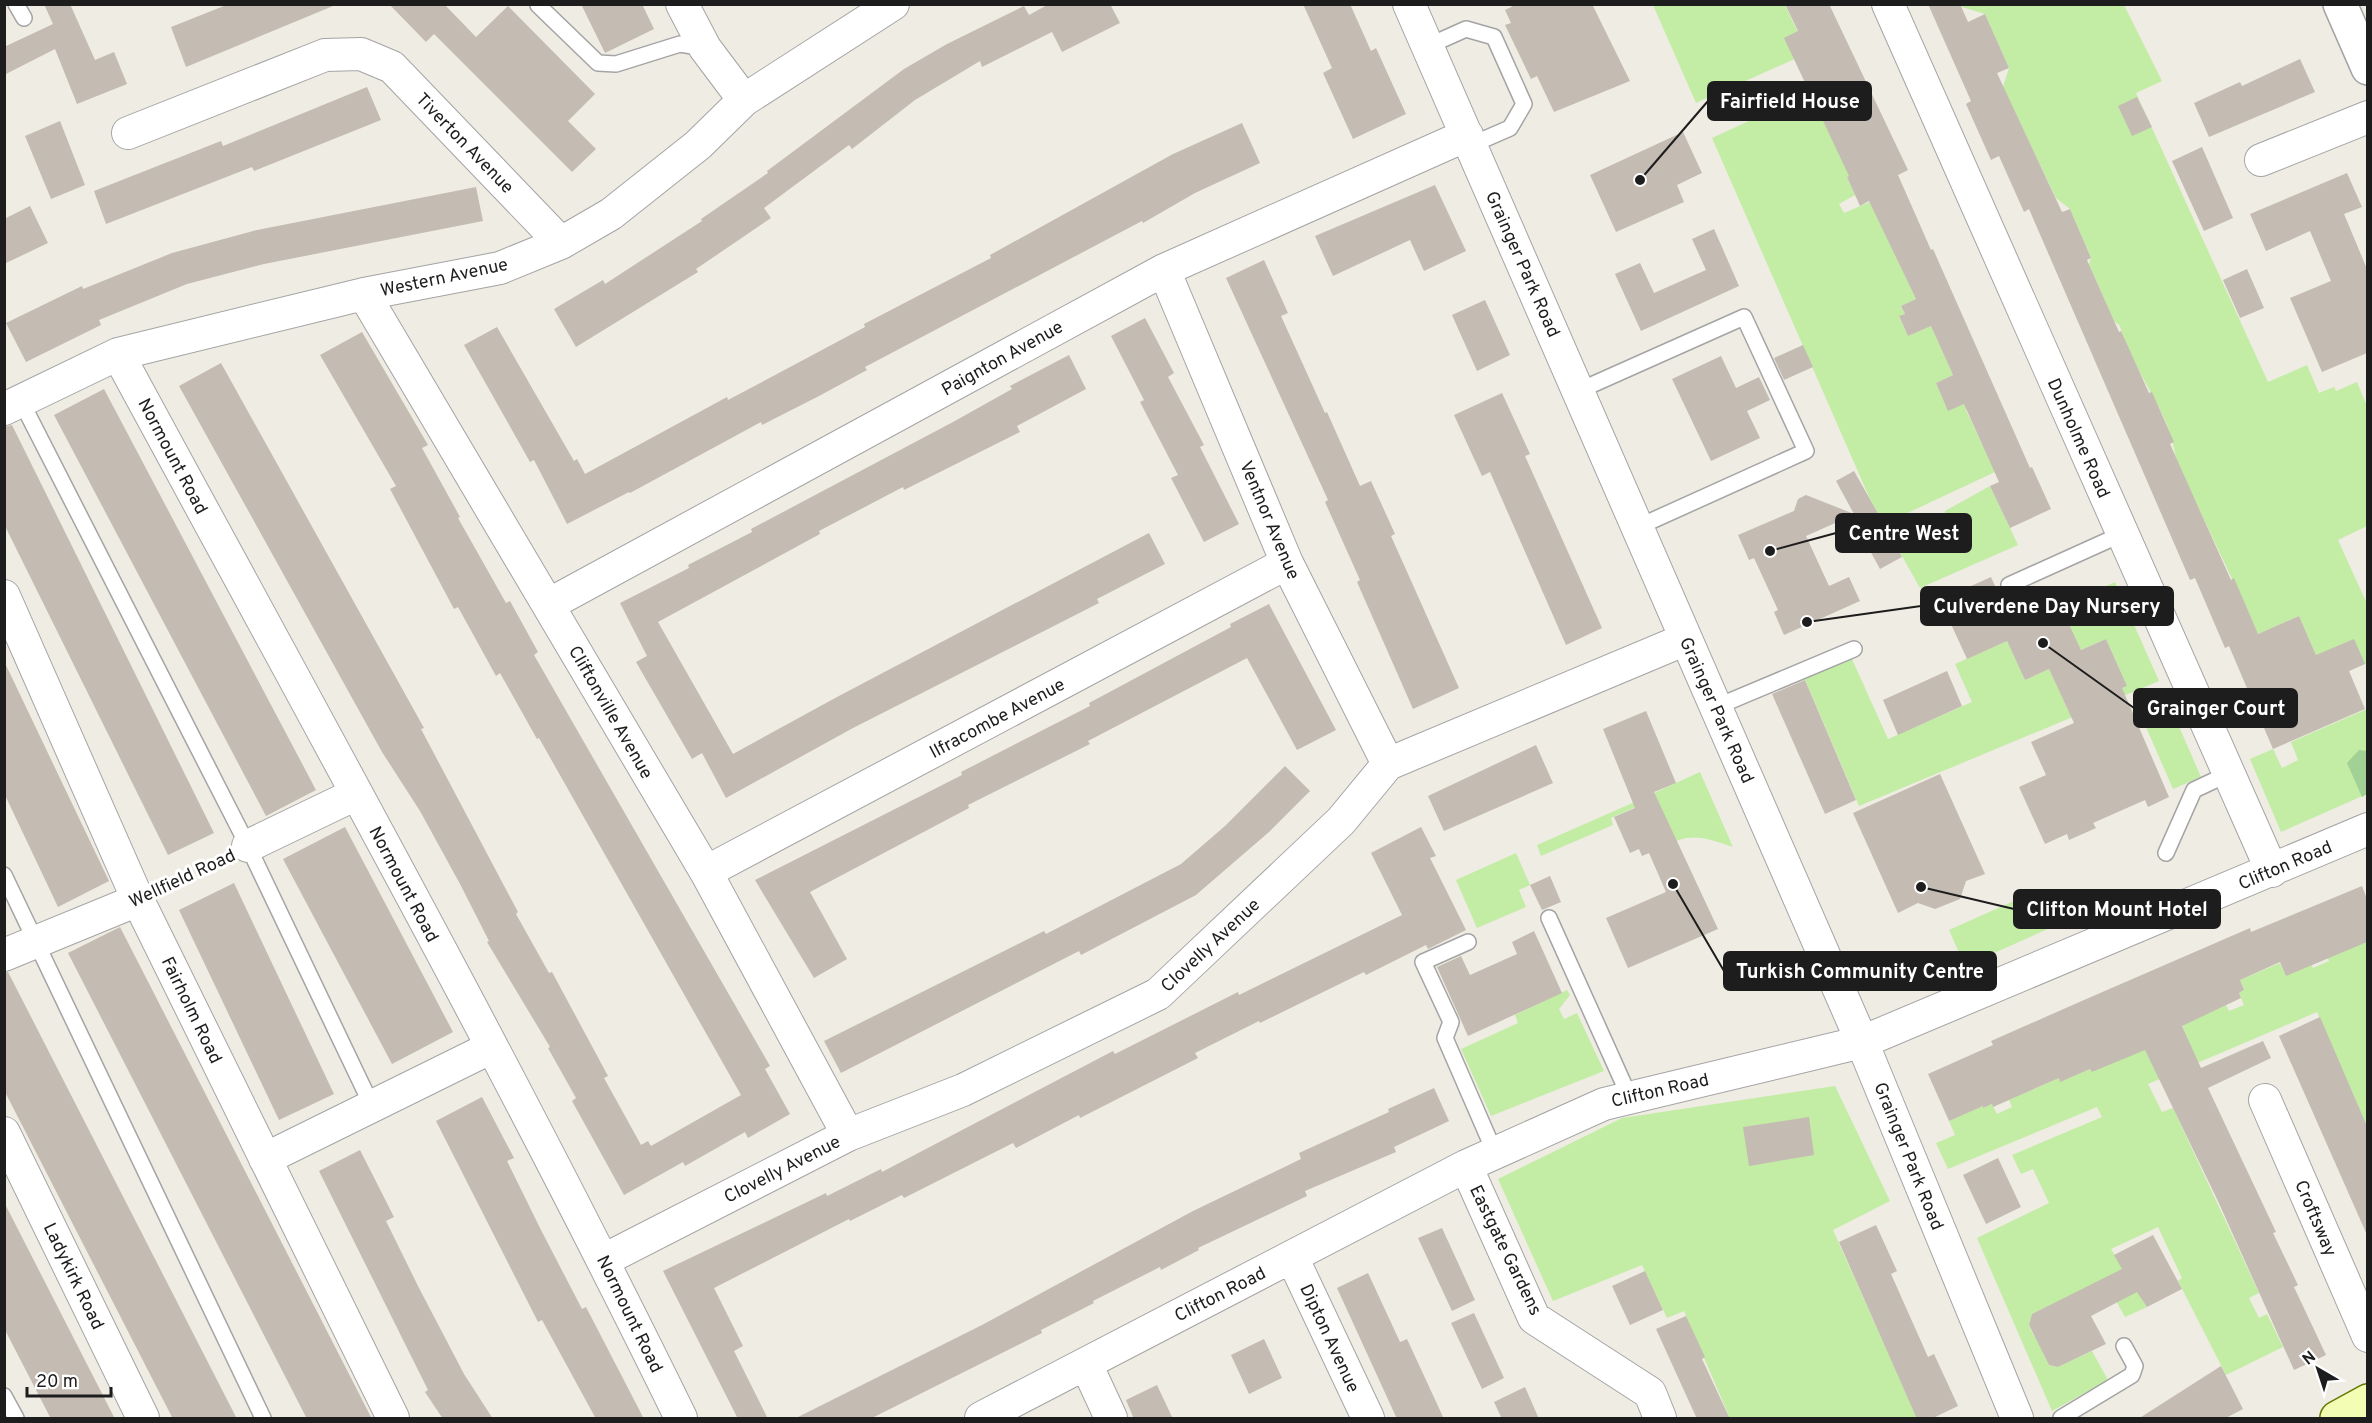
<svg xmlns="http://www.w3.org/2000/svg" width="2372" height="1423" font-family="Overpass,sans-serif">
<rect width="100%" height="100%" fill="#efece3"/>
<!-- grass -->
<path fill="#c3eca5" d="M1653,5H1785L1802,41L1817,49L1696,103Z
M1960,5H2124L2162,81L2136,93L2268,382L2307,365L2319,393L2334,387L2336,391L2357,382L2367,406V526L2338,540L2367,604V663L2327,680L2299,616L2258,634L2176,460C2171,410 2132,373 2120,326L2114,321L2089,264L2091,258L2070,209L2056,198L2003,87L2009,68L1985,14L1962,7Z
M1825,86L1857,172L1847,177L1855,195L1839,204L1844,213L1870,202L1916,299L1901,306L1905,314L1899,317L1908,336L1931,326L1953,375L1936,383L1948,410L1970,401L1966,410L1995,472L1884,524L1870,499L1712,138Z
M1990,486L2018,545L1920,588L1898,549L1941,533L1945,511Z
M2115,582L2159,681L1859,806L1804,677L1851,657L1888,739L1972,702L1955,664L2007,641L2025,680L2049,669L2069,712L2127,686L2106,639L2081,650L2061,607Z
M2164,692L2201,777L2173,789L2136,704Z
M2367,709V794L2281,832L2250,759L2273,749L2282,768L2298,760L2291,742Z
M1700,772L1733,847C1712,840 1696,833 1676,841L1654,793Z
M1646,797L1647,802L1611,818L1613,825L1541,856L1537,845Z
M1516,853L1530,885L1519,890L1526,907L1477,928L1456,880Z
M2034,892L2050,928L1965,966L1949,930Z
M2360,927L2367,942V1126L2317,1012L2148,1084L2162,1112L2173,1108L2259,1293L2249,1298L2259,1318L2267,1314L2283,1347L2226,1375L2178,1281L2182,1278L2158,1227L2111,1249L2147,1307L2125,1317L2104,1279L2032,1314L2029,1326L2034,1336L2045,1339L2043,1353L2049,1365L2058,1367L2092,1351L2108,1380L2052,1411L1977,1238L2049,1203L2033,1169L2021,1174L2012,1155L2102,1117L2097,1107L1948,1169L1936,1143L1955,1135L1949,1121L1977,1108L1978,1095L1983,1108L1992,1104L1997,1114L2012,1107L2009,1100L2059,1078L2061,1081L2090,1069L2092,1072L2117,1061L2124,1031L2163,1050L2188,1039L2178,1017L2211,1012L2226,1005L2229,1011L2244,1005L2239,993L2244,990L2240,980L2280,963L2286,976L2305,951L2313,968L2329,961L2322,944Z
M1567,990L1570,995L1559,1009L1564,1019L1577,1013L1604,1071L1491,1116L1461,1049L1518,1023L1515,1015Z
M1835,1086L1890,1201L1833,1230L1917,1418H1726L1729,1416L1684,1311L1667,1318L1642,1265L1553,1301L1498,1179L1622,1118Z"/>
<!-- forest -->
<path fill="#a2d195" d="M2359,750L2367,751V794L2362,797L2347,763Z"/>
<!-- building -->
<path fill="#c4bbb2" d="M44,4H70L95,60L114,52L127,84L77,104L55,49L4,75V47L53,24Z
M229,4H333V6L186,67L171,27Z
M389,4H444L476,37L508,6L595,94L568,121L596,149L572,172L434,34L426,42Z
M581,4H642L654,29L605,53Z
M1049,4H1110L1120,23L1062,52L1052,32L982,67L980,61L915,100L852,149L849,145L764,208L771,218L696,269L698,272L576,347L554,309L603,280L605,284L702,221L701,219L768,173L767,171L904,69L947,44L1024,6L1029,15Z
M1303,4H1350L1371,51L1376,48L1406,114L1353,139L1323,73L1332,68Z
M1517,4H1592L1630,81L1554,112L1537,76L1531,79L1505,25L1511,23L1505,10Z
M1785,4H1829L1908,170L1898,175L1931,250L1933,249L2030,468L2032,467L2051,509L2010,528L1990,486L1999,482L1964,404L1948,411L1936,383L1953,375L1931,326L1908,336L1899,316L1905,314L1901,306L1916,299L1869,201L1860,206L1847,177L1849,176L1784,38L1798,31Z
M1928,4H1960L1968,22L1985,14L2009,68L1997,73L2062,212L2070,209L2091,258L2087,260L2119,332L2121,331L2149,393L2152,392L2174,442L2170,444L2231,580L2234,578L2258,634L2299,616L2316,655L2354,639L2365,664L2349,671L2365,709L2273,749L2229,646L2225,648L2195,578L2190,580L2029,209L2024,212L1999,156L1991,160L1966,104L1971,101Z
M2300,59L2315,92L2209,137L2194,103L2240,82L2242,86Z
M367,87L381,120L254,171L252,167L106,224L94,191L221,141L223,146Z
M2137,97L2152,127L2132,136L2118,106Z
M60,121L85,185L51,199L25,136Z
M1242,123L1260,163L1195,193L1143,223L1142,221L865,367L867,370L819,396L762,425L761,422L630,493L629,492L567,524L534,460L530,462L464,345L497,327L574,461L577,459L585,474L727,397L728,400L792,366L865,327L864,324L991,258L990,255L1173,154Z
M1683,132L1702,173L1677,185L1684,202L1616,232L1590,175Z
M2202,147L2233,218L2204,231L2172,161Z
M2347,173L2362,207L2344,214L2367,269V353L2322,372L2290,298L2331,281L2310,231L2266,251L2250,214Z
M1435,185L1466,251L1424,271L1410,240L1333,276L1315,236Z
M476,187L483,221L264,264L187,284L99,320L101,325L26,362L6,323L82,286L83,289L172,253L257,230Z
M30,206L48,243L4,264V219Z
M1714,229L1739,286L1641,331L1615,274L1640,263L1654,293L1706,270L1692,239Z
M1264,260L1288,313L1281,316L1325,413L1327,412L1360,486L1371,481L1395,534L1391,536L1459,688L1413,709L1357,582L1360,580L1325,502L1328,500L1226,278Z
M2247,269L2264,308L2240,318L2223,280Z
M1485,300L1510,355L1477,371L1452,315Z
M1145,318L1174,373L1168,377L1204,445L1200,447L1239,524L1204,542L1171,478L1178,475L1140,402L1144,400L1111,336Z
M362,332L428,445L422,448L460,517L458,518L506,603L510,601L538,652L534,655L770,1066L765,1069L790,1114L748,1138L745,1132L685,1166L683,1162L624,1195L572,1101L576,1098L548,1048L550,1047L487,942L489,941L460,884L420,811L382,752L179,386L221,363L424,728L421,729L518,912L516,914L549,973L552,972L608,1076L604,1078L641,1145L648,1141L651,1146L741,1095L539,738L537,739L500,673L496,676L458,607L454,609L390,489L396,486L320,355Z
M1803,345L1813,367L1784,380L1774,358Z
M1069,355L1086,389L1017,426L1020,432L904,490L903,487L819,531L820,534L658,622L733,754L837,697L1149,533L1165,564L1097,599L1099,603L853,728L726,798L702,753L692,759L636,662L647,656L620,603L689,568L688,565L752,532L751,529L953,422L1012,389L1010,386Z
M1721,356L1736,388L1759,377L1770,400L1747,411L1760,438L1711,461L1672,379Z
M104,389L316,790L266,816L54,415Z
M1502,393L1530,454L1525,456L1602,628L1566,645L1490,472L1482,476L1454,415Z
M12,425L214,833L168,855L4,524V427Z
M1854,471L1884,524L1900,515L1915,541L1898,549L1902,557L1880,569L1851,516L1806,536L1829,586L1849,577L1860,601L1784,635L1774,612L1778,610L1754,558L1749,560L1738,535L1794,511L1798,499L1806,495L1854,514L1836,481Z
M1991,577L2001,600L2027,588L2034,604L2055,594L2081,650L2106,639L2127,686L2122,688L2169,797L2148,807L2145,800L2093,823L2096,828L2069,840L2067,834L2045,844L2019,787L2046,775L2031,742L2074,723L2049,669L2025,680L2007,641L1967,659L1940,600Z
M1269,604L1336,730L1297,750L1247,658L1088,741L1090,744L968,805L969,808L810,892L847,959L814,978L755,880L962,775L961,772L1090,706L1089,703L1231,627L1230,624Z
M4,661L109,881L58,907L4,793Z
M1947,671L1962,706L1898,735L1883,700Z
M1805,680L1856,800L1825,814L1772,694Z
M1646,711L1676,783L1654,792L1718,929L1628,968L1606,918L1666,892L1649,853L1642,856L1639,849L1630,853L1614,817L1635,808L1603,729Z
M1536,745L1553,783L1444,831L1428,796Z
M1285,766L1310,791L1269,832L1196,895L1081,955L1079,951L841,1073L824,1041L1044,931L1046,934L1181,864L1225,826Z
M1940,774L1985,874L1966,881L1960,899L1935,909L1918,903L1898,913L1853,813Z
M345,827L453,1032L392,1064L283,859Z
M1421,827L1436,856L1430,858L1466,930L1428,949L1426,945L1366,975L1364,972L1260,1023L1259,1021L1195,1053L1198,1058L1080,1118L1079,1115L1016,1148L1013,1143L904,1198L902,1195L850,1221L849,1219L714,1288L743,1346L734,1351L768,1419H738L663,1271L826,1193L827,1196L881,1169L882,1172L1113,1051L1115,1054L1238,992L1239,995L1402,915L1371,853Z
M1550,876L1561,902L1542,910L1530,885Z
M234,883L334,1094L279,1120L179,910Z
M2362,886L2367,899V942L2286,976L2280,962L2240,980L2244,990L2239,993L2241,998L2182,1026L2201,1068L2263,1041L2271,1058L2208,1088L2276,1232L2273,1233L2298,1285L2294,1287L2326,1355L2294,1370L2217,1199L2145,1050L2092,1072L2090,1069L2060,1082L2059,1078L1993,1107L1992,1104L1983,1108V1106L1949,1121L1928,1074L1993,1045L1991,1041L2084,1000L2250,928L2251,932Z
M120,927L372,1419H307L68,953Z
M1534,931L1562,993L1468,1036L1437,967L1461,956L1470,975L1517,954L1512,942Z
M8,972L237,1419H173L4,1090V973Z
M2320,1017L2367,1126V1235L2279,1036Z
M1434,1088L1449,1121L1394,1147L1396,1152L1305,1191L1307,1196L1198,1248L1199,1250L1161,1270L1160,1267L1093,1301L1094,1303L1041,1330L1042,1333L870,1419H794L982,1325L1193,1211L1301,1159L1299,1153L1389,1112L1388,1109Z
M482,1097L514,1158L507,1161L541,1230L582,1309L586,1307L644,1419H596L542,1320L538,1322L436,1121Z
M1809,1117L1814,1155L1749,1166L1743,1127Z
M360,1150L394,1217L386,1221L419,1288L464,1374L493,1419H443L425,1392L428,1390L319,1171Z
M1998,1158L2021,1207L1986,1224L1963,1175Z
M4,1202L115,1419H51L4,1328Z
M1876,1225L1897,1271L1891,1274L1928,1357L1934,1354L1958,1406L1931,1419H1917L1839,1242Z
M1442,1228L1475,1300L1452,1311L1418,1238Z
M2153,1235L2182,1289L2147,1307L2137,1292L2091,1316L2106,1344L2058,1367L2049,1365L2029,1325L2032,1314L2122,1269L2114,1255Z
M1645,1271L1663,1310L1630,1325L1612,1286Z
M1368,1273L1400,1342L1407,1339L1444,1419H1397L1337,1288Z
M1474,1313L1504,1378L1482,1389L1451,1323Z
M1686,1316L1705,1357L1702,1359L1730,1419H1697L1656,1329Z
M1264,1339L1282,1378L1249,1394L1231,1355Z
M2221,1366L2243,1409L2224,1419H2138Z
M1157,1385L1173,1419H1134L1126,1400Z
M1525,1387L1539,1419H1502L1494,1402Z"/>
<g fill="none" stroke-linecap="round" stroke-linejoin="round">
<defs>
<path id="service" d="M16,4L24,18
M538,5L598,63L616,64L680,44L705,48
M1428,46L1466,29L1494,37L1524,104L1510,128L1471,145
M1578,391L1744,317L1806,451L1638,527
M21,401L248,846L372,1106
M2009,585L2122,534
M1716,707L1854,649
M2166,853L2194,790L2230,773
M4,875L263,1418
M1549,918L1630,1098
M1468,942L1423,962L1451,1022L1445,1038L1495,1153
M4,1396L16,1418
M2061,1418L2132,1375L2135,1366L2124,1346"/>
<path id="minor" d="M682,4L705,48L744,100
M1409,4L1862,1042L2017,1418
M1888,4L2272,871
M128,133L325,55L361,54L392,67L561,243
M2261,160L2368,117
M1164,270L1287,563L1388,764
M364,294L706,872L848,1135
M118,354C309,707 505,1058 681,1418
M4,409L118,354L364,294L500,268L561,243L611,214L698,145L744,100L893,4
M4,596L138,900L393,1418
M548,605L1164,270L1467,135
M248,846L356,794
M706,872L1287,563
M4,955L138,900
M2265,1100L2368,1336
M4,1133L143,1418
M265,1159L492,1047
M1466,1166L1534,1318L1650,1393L1660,1418
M1292,1257L1368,1418
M604,1260L848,1135L963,1090L1158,994L1341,821L1388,764L1686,639
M1086,1364L1111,1418
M981,1418L1466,1166L1604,1104L1862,1042L2368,829"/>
<path id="tertiary" d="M2340,4L2368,68"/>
<path id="secondary" d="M2337,1418L2368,1401"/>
</defs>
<!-- service casing -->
<use href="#service" stroke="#a4a4a4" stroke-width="18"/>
<!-- minor casing -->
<use href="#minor" stroke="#a4a4a4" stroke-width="34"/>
<!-- tertiary casing -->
<use href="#tertiary" stroke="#a4a4a4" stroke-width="36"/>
<!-- secondary casing -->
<use href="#secondary" stroke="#627900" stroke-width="36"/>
<!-- path -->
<path stroke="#ff8064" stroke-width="4" stroke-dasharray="3 3" stroke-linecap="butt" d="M163,888L224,858"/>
<!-- service -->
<use href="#service" stroke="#fff" stroke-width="15"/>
<!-- minor -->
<use href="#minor" stroke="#fff" stroke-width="32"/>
<!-- tertiary -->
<use href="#tertiary" stroke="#fff" stroke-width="33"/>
<!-- secondary -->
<use href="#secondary" stroke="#f3fdb3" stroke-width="33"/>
</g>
<g text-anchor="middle" stroke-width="6" stroke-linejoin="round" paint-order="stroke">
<!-- street labels -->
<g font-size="18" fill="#1d1d1d" stroke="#fff">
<text transform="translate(465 143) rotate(46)" y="6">Tiverton Avenue</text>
<text transform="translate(1523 264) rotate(66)" y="6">Grainger Park Road</text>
<text transform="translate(444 277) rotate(-12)" y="6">Western Avenue</text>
<text transform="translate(1002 358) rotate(-29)" y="6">Paignton Avenue</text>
<text transform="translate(2079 438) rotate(66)" y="6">Dunholme Road</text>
<text transform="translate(173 456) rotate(62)" y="6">Normount Road</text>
<text transform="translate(1270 520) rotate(67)" y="6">Ventnor Avenue</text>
<text transform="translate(1717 710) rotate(66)" y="6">Grainger Park Road</text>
<text transform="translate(611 712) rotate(60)" y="6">Cliftonville Avenue</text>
<text transform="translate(997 718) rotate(-28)" y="6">Ilfracombe Avenue</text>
<text transform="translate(2285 865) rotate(-23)" y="6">Clifton Road</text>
<text transform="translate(182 878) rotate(-25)" y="6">Wellfield Road</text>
<text transform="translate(404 884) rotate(62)" y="6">Normount Road</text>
<text transform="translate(1210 945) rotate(-43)" y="6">Clovelly Avenue</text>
<text transform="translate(192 1010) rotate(64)" y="6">Fairholm Road</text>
<text transform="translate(1660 1090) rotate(-13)" y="6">Clifton Road</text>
<text transform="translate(1909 1156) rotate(68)" y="6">Grainger Park Road</text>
<text transform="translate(782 1169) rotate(-27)" y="6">Clovelly Avenue</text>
<text transform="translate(2316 1218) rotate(67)" y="6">Croftsway</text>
<text transform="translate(1506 1250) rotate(64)" y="6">Eastgate Gardens</text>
<text transform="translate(74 1276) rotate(64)" y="6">Ladykirk Road</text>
<text transform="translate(1220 1294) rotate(-27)" y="6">Clifton Road</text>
<text transform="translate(630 1314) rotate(64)" y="6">Normount Road</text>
<text transform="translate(1330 1338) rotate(65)" y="6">Dipton Avenue</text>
</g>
</g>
<!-- callouts -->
<path fill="none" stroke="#1d1d1d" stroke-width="2" d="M1640 180L1708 101M1770 551L1836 533M1807 622L1921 606M2043 643L2134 708M1921 887L2014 909M1673 884L1724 971"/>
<g fill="#1d1d1d" stroke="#fff" stroke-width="2">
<circle cx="1640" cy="180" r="6"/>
<circle cx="1770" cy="551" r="6"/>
<circle cx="1807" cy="622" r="6"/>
<circle cx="2043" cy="643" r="6"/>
<circle cx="1921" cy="887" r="6"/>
<circle cx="1673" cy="884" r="6"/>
</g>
<g fill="#1d1d1d" stroke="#1d1d1d" stroke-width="2">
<rect x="1708" y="82" width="163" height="38" rx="6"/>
<rect x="1836" y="514" width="135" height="38" rx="6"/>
<rect x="1921" y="587" width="252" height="38" rx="6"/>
<rect x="2134" y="689" width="163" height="38" rx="6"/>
<rect x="2014" y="890" width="206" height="38" rx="6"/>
<rect x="1724" y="952" width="272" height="38" rx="6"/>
</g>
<g font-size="20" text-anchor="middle" font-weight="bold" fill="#fff">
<text x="1790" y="108">Fairfield House</text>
<text x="1904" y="540">Centre West</text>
<text x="2047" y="613">Culverdene Day Nursery</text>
<text x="2216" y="715">Grainger Court</text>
<text x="2117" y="916">Clifton Mount Hotel</text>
<text x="1860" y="978">Turkish Community Centre</text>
</g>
<!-- border -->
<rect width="2372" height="1423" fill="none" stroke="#1d1d1d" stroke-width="12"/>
<!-- north arrow -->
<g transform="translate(2318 1369) rotate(321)" stroke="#ffffff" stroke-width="4.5" paint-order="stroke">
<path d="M0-4.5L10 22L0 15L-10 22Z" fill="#1d1d1d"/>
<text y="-9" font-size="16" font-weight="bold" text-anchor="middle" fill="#1d1d1d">N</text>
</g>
<!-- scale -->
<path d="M27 1387v9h84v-9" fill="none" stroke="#1d1d1d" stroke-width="3"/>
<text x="36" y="1387" font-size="18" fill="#1d1d1d" stroke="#ffffff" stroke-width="4.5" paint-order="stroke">20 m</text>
</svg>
